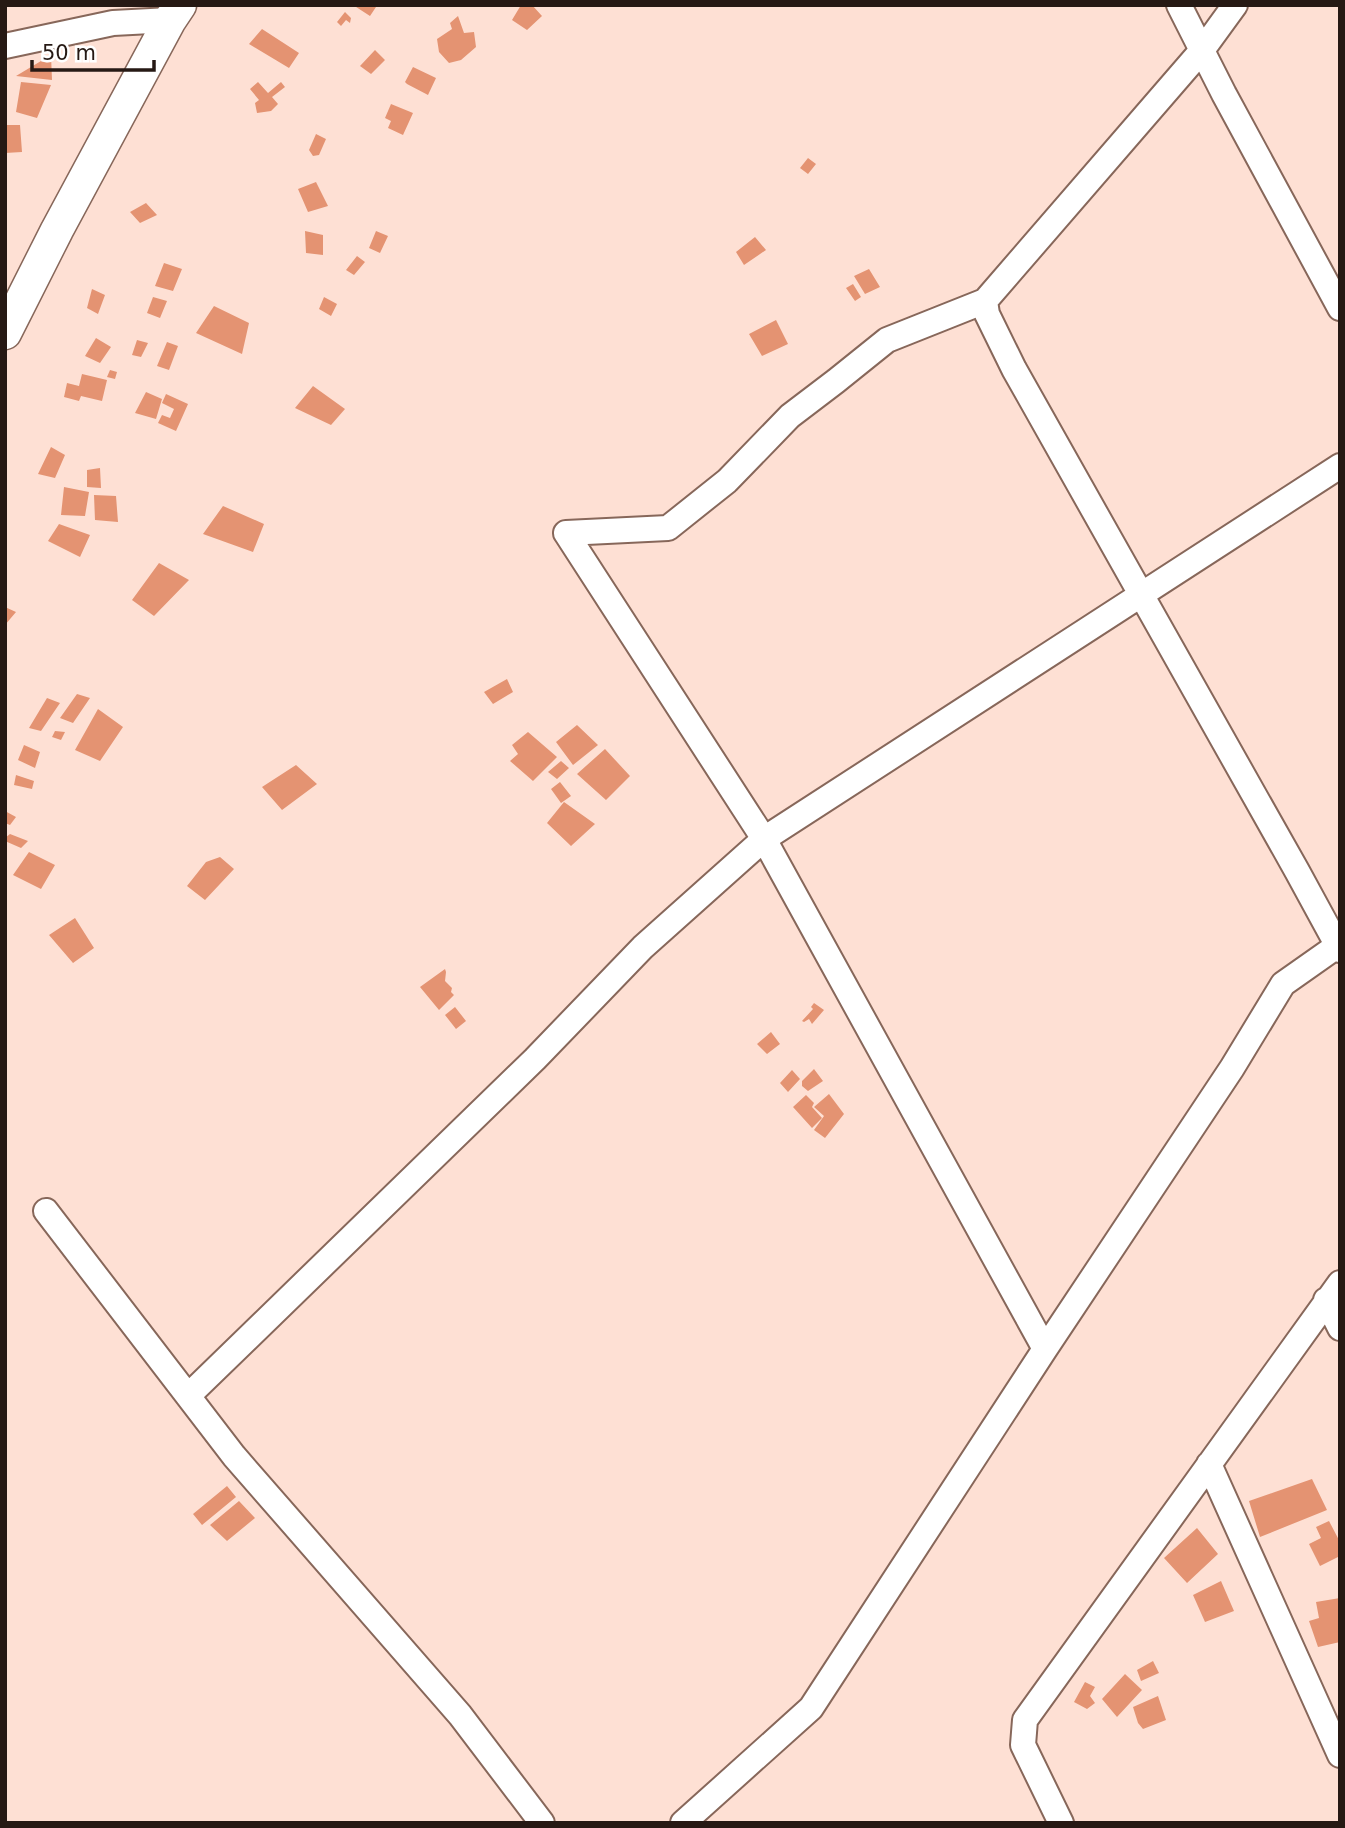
<svg xmlns="http://www.w3.org/2000/svg" width="1345" height="1828" font-family="'DejaVu Sans',sans-serif">
<rect width="100%" height="100%" fill="#fee0d4"/>
<!-- building -->
<path fill="#e49372" d="M353,5H373L376,7L370,16Z
M521,5H532L542,16L527,30L512,20Z
M345,12L351,18L350,23L346,20L341,26L337,22Z
M458,16L464,33L474,32L476,47L461,60L449,63L439,52L437,39L452,29L450,23Z
M262,29L299,53L289,68L249,44Z
M375,50L385,60L371,74L360,66Z
M51,55L52,80L16,76Z
M413,67L436,78L428,95L407,84L405,82Z
M21,82L51,85L37,118L16,112Z
M258,82L268,93L281,82L285,87L272,97L278,104L271,111L257,113L255,103L259,100L250,89Z
M391,104L413,113L403,135L388,128L391,121L385,118Z
M5,125H20L22,152L5,153Z
M316,134L326,139L319,155L313,156L309,150Z
M808,158L816,164L808,174L800,168Z
M316,182L328,206L308,212L298,189Z
M146,203L157,215L140,223L130,212Z
M305,231L323,235V255L306,253Z
M376,231L388,236L380,253L369,248Z
M755,237L766,250L744,265L736,252Z
M357,256L365,262L354,275L346,270Z
M164,263L182,269L173,291L155,286Z
M869,269L880,287L865,294L854,276Z
M853,284L861,297L855,301L846,288Z
M92,289L105,295L98,314L87,308Z
M153,297L167,301L160,318L147,313Z
M324,297L337,304L331,316L319,309Z
M214,306L249,323L242,354L196,333Z
M776,320L788,344L762,356L749,334Z
M96,338L111,347L100,363L85,356Z
M137,340L148,343L141,357L132,355Z
M167,342L178,346L169,370L157,366Z
M110,370L117,372L115,379L107,377Z
M82,374L107,380L102,401L81,396L79,401L64,397L67,383L79,386Z
M313,386L345,409L331,425L295,408Z
M146,392L162,399L156,419L135,413Z
M166,394L188,404L176,431L158,423L162,415L170,418L174,409L162,403Z
M51,447L65,455L55,478L38,474Z
M100,468L101,488L87,487V470Z
M64,487L89,492L85,516L61,515Z
M94,495L116,496L118,522L95,520Z
M223,506L264,524L253,552L203,534Z
M59,524L90,535L80,557L48,541Z
M159,563L189,580L154,616L132,600Z
M5,607L16,612L5,625Z
M507,679L513,692L493,704L484,692Z
M77,694L90,698L73,723L60,718Z
M47,698L60,703L41,731L29,728Z
M98,709L123,727L100,761L75,750Z
M577,725L598,745L573,765L556,742Z
M55,731L65,732L61,740L52,737Z
M528,732L557,757L533,781L510,761L518,754L512,745Z
M24,745L40,752L35,768L18,760Z
M605,749L630,776L606,800L577,774Z
M561,761L569,768L557,779L548,772Z
M296,765L317,784L282,810L262,787Z
M16,775L34,781L32,789L14,785Z
M560,782L571,796L561,803L551,789Z
M564,802L595,824L571,846L547,823Z
M5,811L16,817L10,825L5,823Z
M10,834L28,841L21,848L5,841V838Z
M29,852L55,865L41,889L13,875Z
M220,857L234,869L205,900L187,886L206,862Z
M75,918L94,948L73,963L49,935Z
M445,969L446,972L445,981L452,988L451,992L454,995L439,1010L420,987Z
M814,1003L824,1010L812,1024L809,1019L804,1022L802,1021L813,1009L811,1007Z
M455,1007L466,1021L456,1029L445,1015Z
M771,1032L780,1044L767,1054L757,1044Z
M814,1069L823,1081L808,1091L802,1086V1081Z
M792,1070L800,1079L788,1092L780,1083Z
M829,1094L844,1114L825,1138L814,1130L824,1116L814,1107Z
M806,1095L814,1103L812,1107L822,1118L812,1128L793,1107Z
M1312,1479L1327,1510L1260,1537L1249,1501Z
M227,1486L236,1497L202,1525L193,1514Z
M239,1501L255,1518L227,1541L210,1525Z
M1329,1521L1340,1542V1556L1320,1566L1309,1544L1321,1538L1316,1527Z
M1197,1528L1218,1554L1187,1583L1164,1558Z
M1221,1581L1234,1611L1205,1622L1193,1595Z
M1340,1598V1642L1318,1647L1309,1621L1319,1618L1316,1602Z
M1153,1661L1159,1673L1141,1681L1137,1670Z
M1125,1674L1142,1690L1117,1717L1102,1699Z
M1085,1682L1095,1687L1090,1696L1095,1703L1087,1709L1074,1702Z
M1158,1696L1166,1720L1143,1729L1138,1723L1133,1707Z"/>
<g fill="none" stroke-linecap="round" stroke-linejoin="round">
<defs>
<path id="minor" d="M1179,5L1224,94L1340,308
M1235,5L1203,49L985,301L987,314L1014,369L1297,871L1340,950
M5,46L113,23L170,20
M566,533L764,839L1045,1349
M566,533L668,528L727,481L790,416L836,381L887,340L985,301
M46,1211L234,1456L460,1715L542,1823
M1326,1300L1340,1328
M188,1396L535,1059L643,947L764,839L1340,466
M1209,1464L1340,1755
M683,1823L811,1708L1045,1349L1232,1068L1283,984L1337,946
M1061,1823L1023,1745L1025,1720L1340,1283"/>
<path id="major" d="M5,333L57,230L170,20L180,5"/>
</defs>
<!-- minor casing -->
<use href="#minor" stroke="#87675a" stroke-width="28"/>
<!-- major casing -->
<use href="#major" stroke="#87675a" stroke-width="35"/>
<!-- minor -->
<use href="#minor" stroke="#fff" stroke-width="24"/>
<!-- major -->
<use href="#major" stroke="#fff" stroke-width="32"/>
</g>
<!-- border -->
<rect width="1345" height="1828" fill="none" stroke="#261914" stroke-width="14"/>
<!-- scale -->
<path d="M32 60v10h122v-10" fill="none" stroke="#261914" stroke-width="3.5"/>
<text x="42" y="60" font-size="21" fill="#261914" stroke="#ffffff" stroke-width="5" paint-order="stroke">50 m</text>
</svg>
